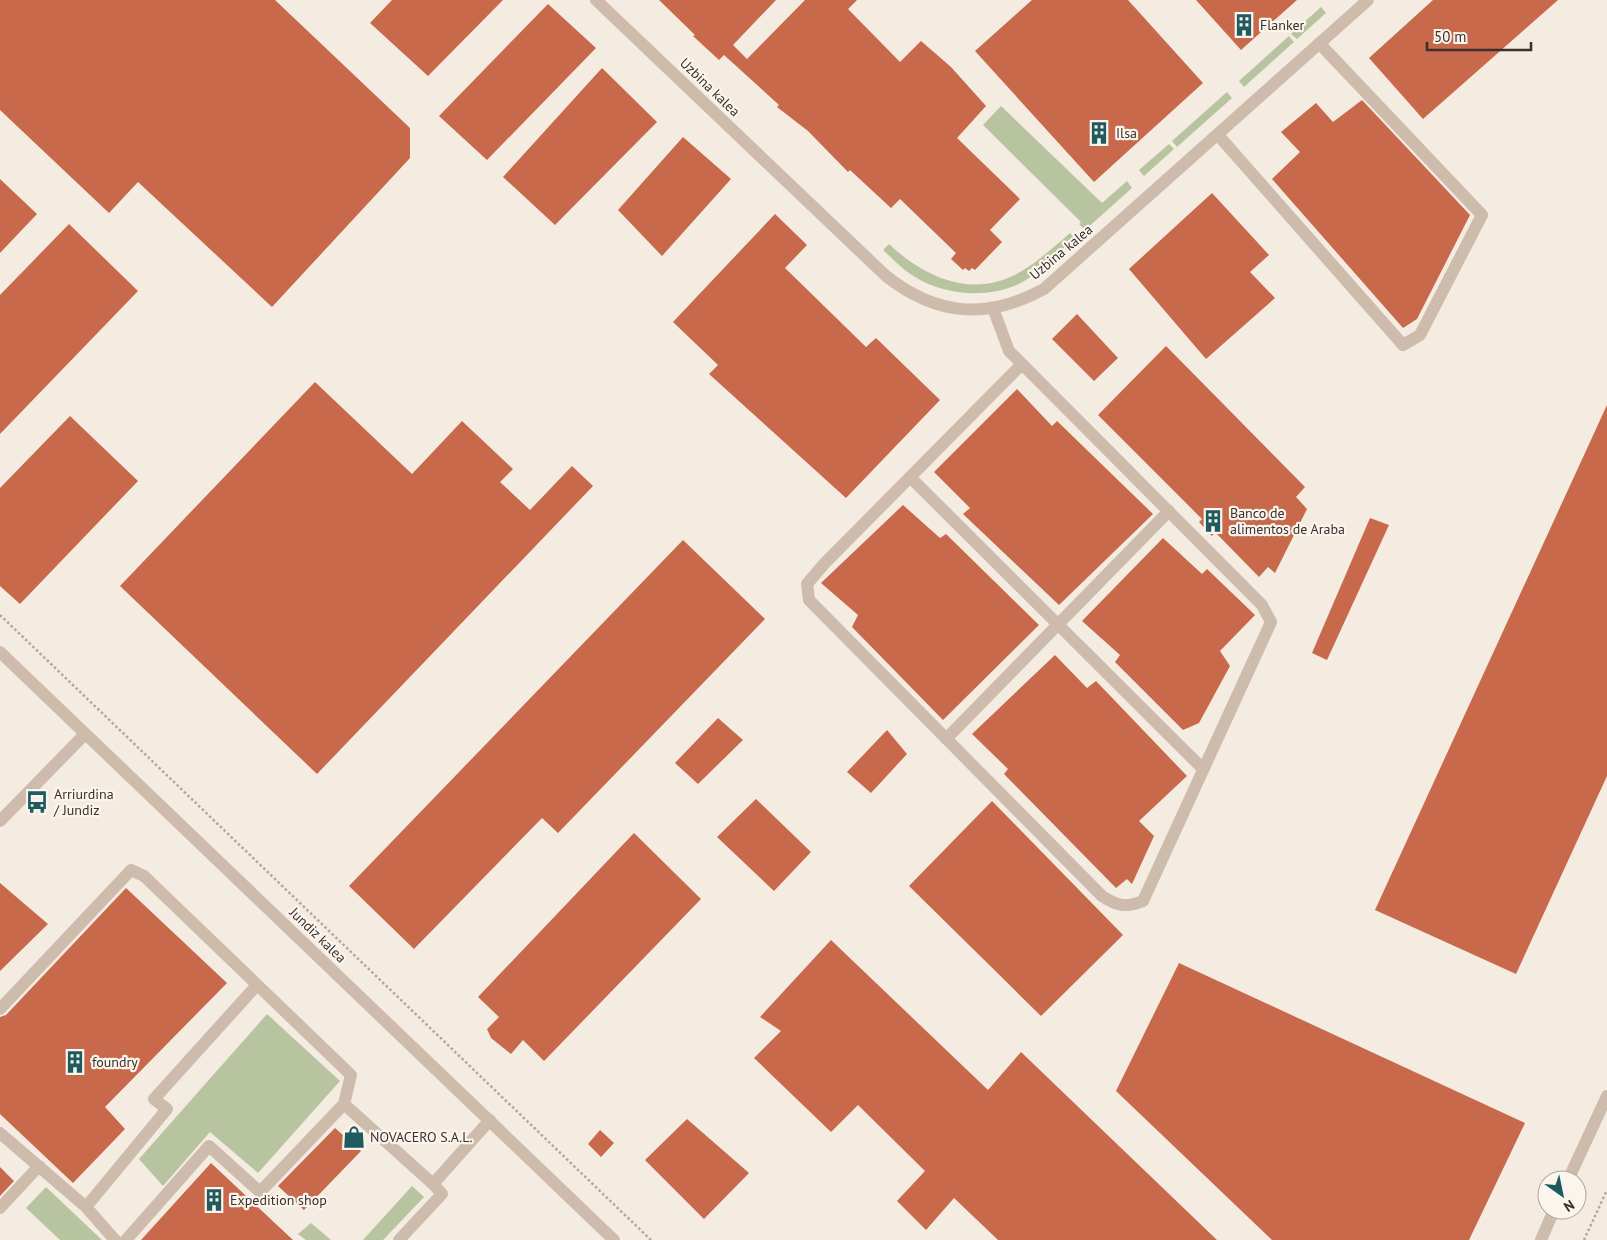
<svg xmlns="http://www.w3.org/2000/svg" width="1607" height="1240" font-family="'PT Sans',sans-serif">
<rect width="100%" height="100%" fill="#f4ebe1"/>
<!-- green -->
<path fill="#b8c4a0" d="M1321,7L1326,13L1297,39L1291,34Z
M1289,36L1294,42L1244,87L1239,81Z
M1227,92L1232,98L1177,147L1172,141Z
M1001,106L1102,203L1127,181L1132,188L1085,230L1079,224L1081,222L983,125Z
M1169,144L1174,149L1144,176L1139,170Z
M1070,233L1075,238C1059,252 1044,269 1026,280C993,300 946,296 915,277C903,270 893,259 883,250L889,244C926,279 977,301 1025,269C1041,259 1056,245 1070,233Z
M267,1014L340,1081L258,1173L210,1132L163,1186L139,1159Z
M412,1186L424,1197L383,1240H363Z
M46,1187L102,1240H60L26,1208Z
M311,1223L331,1240H306L298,1234Z"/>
<!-- building -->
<path fill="#c8694b" d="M0,0H275L410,128V158L272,307L138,182L109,213L0,110Z
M392,0H503L428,76L370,23Z
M659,0H776L733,45L747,59L805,0H857L848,9L900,62L921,41L951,67L986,106L957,138L1020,199L990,230L1002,242L975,270L972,268L969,271L965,268L963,270L951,259L956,253L900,199L891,208L850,170L848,172L808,131L777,107L779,105L724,55L719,60L693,36L695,35Z
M1032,0H1128L1203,83L1094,182L975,51Z
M1196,0H1297L1241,50Z
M1433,0H1558L1423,119L1369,58Z
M548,4L596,48L487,160L439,116Z
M602,68L657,122L555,225L503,177Z
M1362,100L1470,215L1417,319L1403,328L1272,179L1300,152L1281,132L1316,103L1333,122Z
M683,137L731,179L662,256L618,210Z
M0,179L37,214L0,253Z
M1212,193L1269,255L1250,272L1275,298L1206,359L1129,269Z
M775,214L807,245L785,268L866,347L876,338L940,400L846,498L709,374L718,365L673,322Z
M69,224L138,291L0,434V295Z
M1077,314L1118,358L1094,381L1052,339Z
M1166,346L1305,487L1296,497L1307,509L1275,573L1268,567L1259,577L1215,532L1212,536L1199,522L1202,519L1098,415Z
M315,382L412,474L462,421L513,469L500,482L530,510L572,466L593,486L317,774L120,586Z
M1017,389L1052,426L1057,421L1153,514L1059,605L963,514L970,508L934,472Z
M1607,405V776L1516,974L1375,910Z
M70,416L138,481L20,604L0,586V488Z
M903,505L940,538L946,534L1039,625L943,720L852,627L858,615L821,583Z
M1370,518L1389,525L1327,660L1312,653Z
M1163,538L1202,574L1207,569L1255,615L1220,651L1230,666L1199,723L1183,730L1115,662L1120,655L1082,621Z
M683,540L765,619L558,833L542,818L414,949L349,886Z
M1055,655L1087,688L1096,681L1187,776L1139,821L1154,836L1132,884L1127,879L1116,888L1004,774L1008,769L972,734Z
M718,718L743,740L698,784L675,763Z
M887,730L907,754L871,793L847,772Z
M756,799L811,852L774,891L717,837Z
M992,801L1123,935L1041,1016L909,886Z
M634,833L701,899L544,1061L523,1040L511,1054L491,1038L487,1029L499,1017L478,997Z
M0,883L48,924L0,971Z
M126,888L227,983L105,1107L125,1129L73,1183L0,1114V1017L6,1015Z
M831,940L988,1090L1021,1052L1217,1240H998L954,1198L926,1230L897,1201L925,1171L858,1105L831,1132L754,1058L781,1031L760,1017Z
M1179,963L1525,1123L1469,1240H1272L1116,1091Z
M687,1119L749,1173L704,1219L645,1160Z
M335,1128L361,1151L304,1210L278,1186Z
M600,1130L614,1143L601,1157L588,1144Z
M211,1163L293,1240H141Z
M0,1167L14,1181L0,1196Z"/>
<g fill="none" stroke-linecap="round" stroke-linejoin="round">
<!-- path -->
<path stroke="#b9a596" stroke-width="2.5" stroke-dasharray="2.5 2.5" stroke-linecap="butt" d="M0,615L651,1240
M1584,1240L1607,1190"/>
<!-- minor -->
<path stroke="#cdbbac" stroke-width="12" d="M596,0L886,276C937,316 987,320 1044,289L1368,0
M1218,135L1403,345L1420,335L1482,215L1319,43
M993,308L1009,351L1262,605L1271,622L1143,901C1126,908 1117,906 1102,896L809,600L807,584L824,564L1022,364
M910,477L1203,769
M0,652L614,1240
M946,739L1169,511
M0,821L85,734
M0,1009L131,870L144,876L351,1075L344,1104L433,1184L490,1120
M0,1133L86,1207L115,1240
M1568,1180L1607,1096
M86,1207L167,1109L154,1099L257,985
M0,1208L39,1166
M126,1240L209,1146L260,1192L344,1104
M399,1240L442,1194L433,1184
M1541,1240L1554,1210"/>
</g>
<!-- icons -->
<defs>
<symbol id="building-bare" viewBox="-9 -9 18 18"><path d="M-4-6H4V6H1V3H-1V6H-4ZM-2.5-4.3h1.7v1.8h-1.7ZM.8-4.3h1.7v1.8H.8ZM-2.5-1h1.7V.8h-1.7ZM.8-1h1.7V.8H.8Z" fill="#1f5a5e" stroke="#fbf5ee" stroke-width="2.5" paint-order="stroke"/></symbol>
<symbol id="bus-bare" viewBox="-9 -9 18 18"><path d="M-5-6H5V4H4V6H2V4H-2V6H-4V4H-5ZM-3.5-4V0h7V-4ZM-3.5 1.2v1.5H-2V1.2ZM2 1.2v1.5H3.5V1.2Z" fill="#1f5a5e" stroke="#fbf5ee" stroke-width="2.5" paint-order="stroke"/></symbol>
<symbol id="shop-bare" viewBox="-9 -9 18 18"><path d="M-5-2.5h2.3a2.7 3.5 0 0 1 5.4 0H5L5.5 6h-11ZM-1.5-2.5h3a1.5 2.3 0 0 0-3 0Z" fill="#1f5a5e" stroke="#fbf5ee" stroke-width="2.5" paint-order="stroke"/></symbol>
</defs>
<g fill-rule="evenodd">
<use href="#building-bare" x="1228" y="9" width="32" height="32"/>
<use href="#building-bare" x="1083" y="117" width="32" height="32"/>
<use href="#building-bare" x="1197" y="505" width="32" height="32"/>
<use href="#bus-bare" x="21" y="786" width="32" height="32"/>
<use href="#building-bare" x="59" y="1046" width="32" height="32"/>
<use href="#shop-bare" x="338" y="1121" width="32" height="32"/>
<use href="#building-bare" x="198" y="1184" width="32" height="32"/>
</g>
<g text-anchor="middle" stroke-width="4.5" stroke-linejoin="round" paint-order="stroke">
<!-- poi labels -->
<g font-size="14" fill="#3b302b" stroke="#fbf5ee" text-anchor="start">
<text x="1260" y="30">Flanker</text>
<text x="1116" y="138">Ilsa</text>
<text x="1230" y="518">Banco de<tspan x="1230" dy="16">alimentos de Araba</tspan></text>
<text x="54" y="799">Arriurdina<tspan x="54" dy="16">/ Jundiz</tspan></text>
<text x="92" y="1067">foundry</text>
<text x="370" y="1142">NOVACERO S.A.L.</text>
<text x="230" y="1205">Expedition shop</text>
</g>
<!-- street labels -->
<g font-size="14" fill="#3b302b" stroke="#fbf5ee">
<text transform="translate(710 87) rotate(44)" y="5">Uzbina kalea</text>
<text transform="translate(1061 252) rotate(-40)" y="5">Uzbina kalea</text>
<text transform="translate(318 935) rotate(44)" y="5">Jundiz kalea</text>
</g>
</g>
<!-- north arrow -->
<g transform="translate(1562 1195) rotate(147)"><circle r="24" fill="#fbf5ee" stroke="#aea6a0"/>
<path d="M0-4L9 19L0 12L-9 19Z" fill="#1f5a5e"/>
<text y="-8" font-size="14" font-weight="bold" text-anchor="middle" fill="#3b302b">N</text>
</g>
<!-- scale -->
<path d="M1427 42v8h104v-8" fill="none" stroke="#3b302b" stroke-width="2.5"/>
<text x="1434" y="42" font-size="15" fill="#3b302b" stroke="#fbf5ee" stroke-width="4" paint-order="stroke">50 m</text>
</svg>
